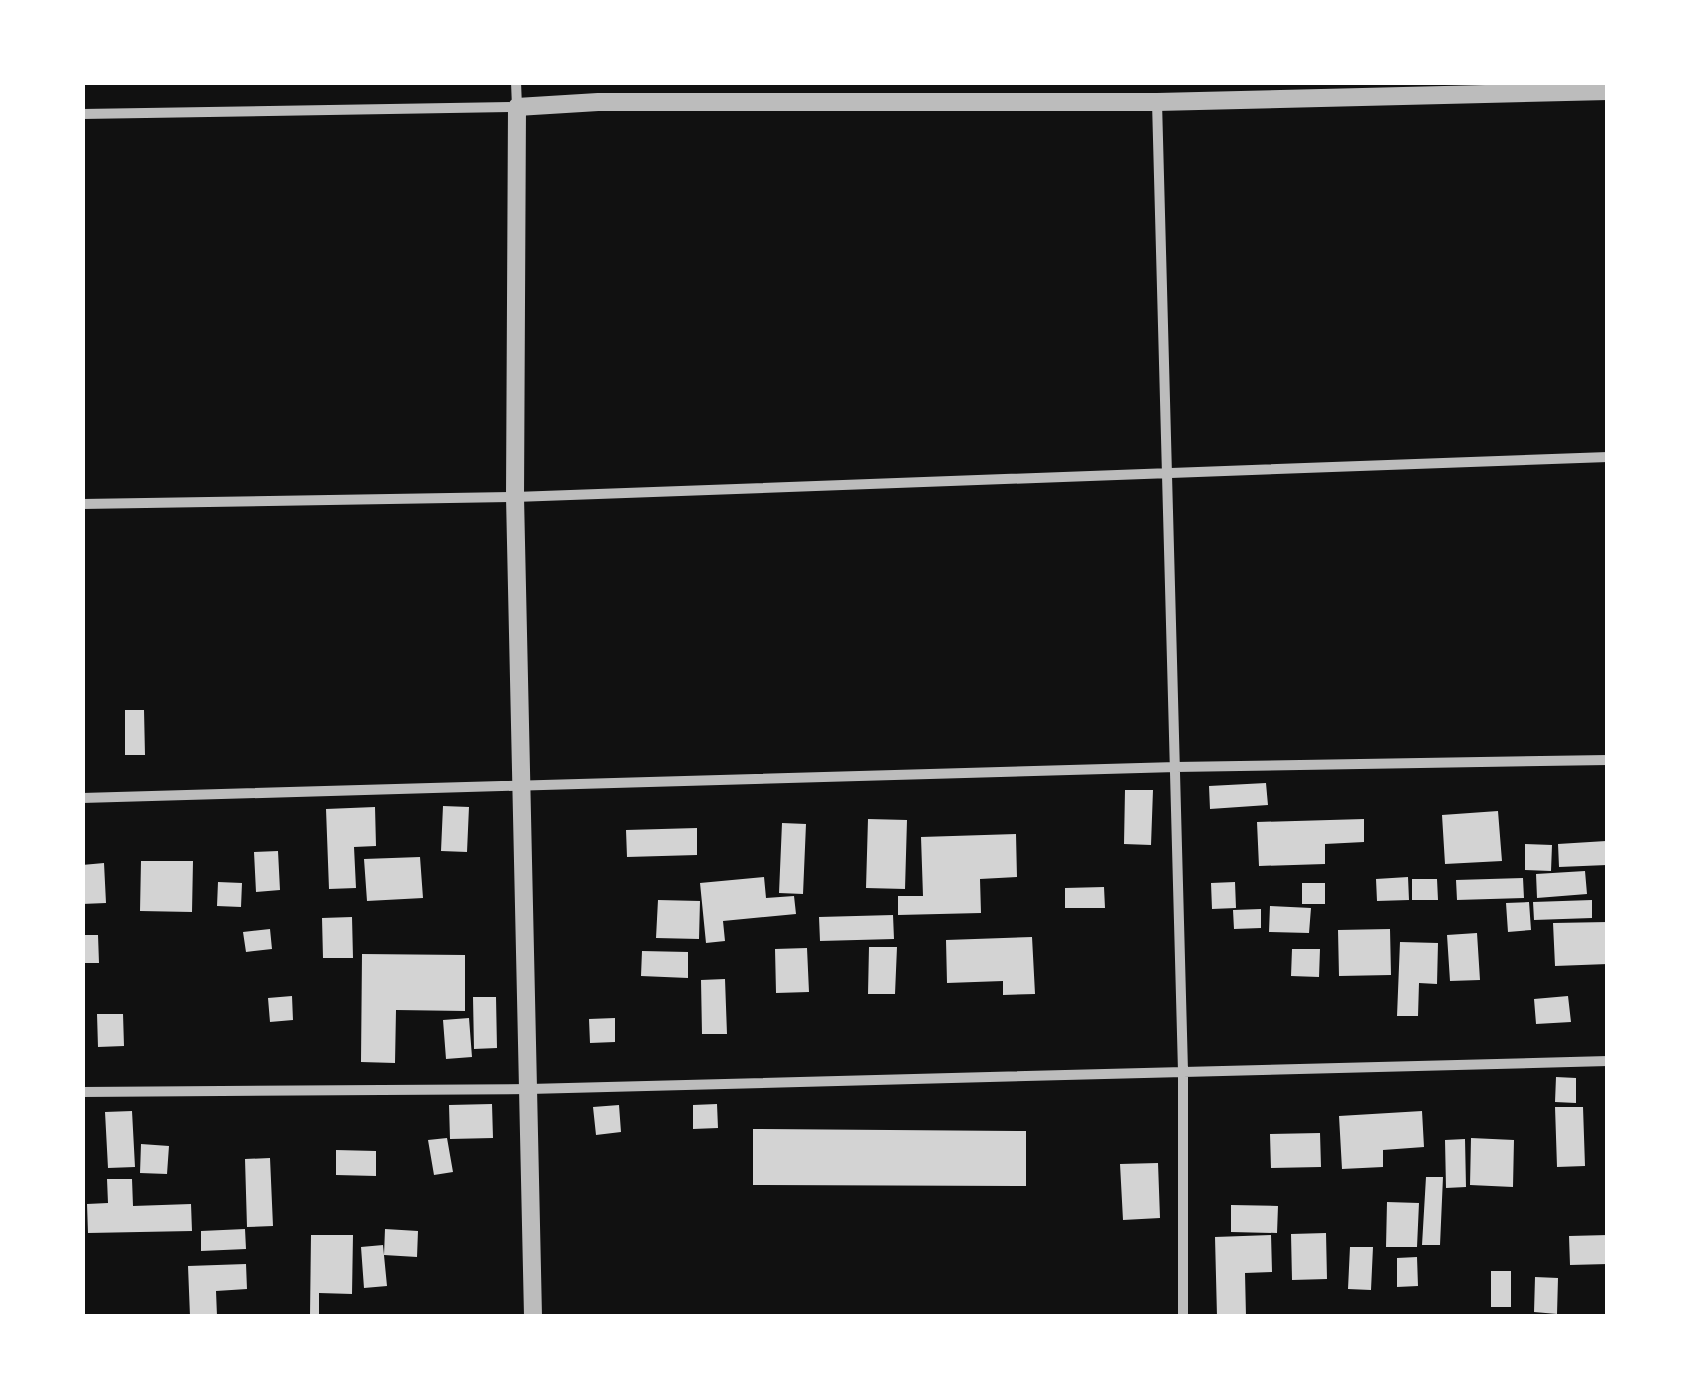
<svg xmlns="http://www.w3.org/2000/svg" width="1690" height="1399" font-family="'Exo 2',sans-serif">
<rect width="100%" height="100%" fill="#111"/>
<!-- building -->
<path fill="#d3d3d3" d="M125,710H144L145,755H125Z
M1266,783L1268,805L1210,809L1209,786Z
M1125,790H1153L1151,845L1124,844Z
M443,806L469,807L467,852L441,851Z
M375,807L376,846L354,847L356,888L329,889L326,809Z
M1498,811L1502,861L1445,864L1442,815Z
M868,819L907,820L905,889L866,888Z
M1364,819V842L1325,844V864L1259,866L1257,822Z
M782,823L806,824L803,894L779,893Z
M697,828V855L627,857L626,830Z
M1016,834L1017,877L980,879L981,913L898,915V896H923L921,837Z
M1606,841L1607,865L1559,867L1558,844Z
M1525,844L1552,845L1551,871L1525,870Z
M278,851L280,890L256,892L254,852Z
M420,857L423,898L367,901L364,859Z
M141,861H193L192,912L140,911Z
M104,863L106,903L82,904V865Z
M1585,871L1587,894L1537,898L1536,874Z
M764,877L766,898L794,896L796,914L723,921L725,941L706,943L700,883Z
M1408,877L1409,900L1377,901L1376,879Z
M1523,878L1524,898L1457,900L1456,880Z
M1412,879H1437L1438,900H1412Z
M218,882L242,883L241,907L217,906Z
M1235,882L1236,908L1212,909L1211,883Z
M1302,883H1325V904H1302Z
M1104,887L1105,908H1065V888Z
M658,900L700,901L699,939L656,938Z
M1592,900V918L1534,920L1533,902Z
M1529,902L1531,930L1508,932L1506,903Z
M1270,906L1311,908L1309,933L1269,932Z
M1261,909V928L1234,929L1233,910Z
M893,915L894,939L820,941L819,917Z
M352,917L353,958H323L322,918Z
M1608,922V964L1555,966L1553,923Z
M270,929L272,949L246,952L243,932Z
M1390,929L1391,975L1339,976L1338,930Z
M1477,933L1480,980L1450,981L1447,935Z
M82,935H98L99,963H82Z
M1032,937L1035,994L1003,995V981L947,983L946,940Z
M1400,942L1438,943L1437,984L1419,983L1418,1016H1397Z
M869,947H897L895,994H868Z
M807,948L809,992L776,993L775,949Z
M1292,949H1320L1319,977L1291,976Z
M642,951L688,952V978L641,976Z
M362,954L465,955V1011L396,1010L395,1063L361,1062Z
M725,979L727,1034H702L701,980Z
M292,996L293,1020L270,1022L268,998Z
M1568,996L1571,1022L1536,1024L1534,999Z
M473,997H496L497,1048L474,1049Z
M97,1014H123L124,1046L98,1047Z
M469,1018L472,1057L446,1059L443,1020Z
M615,1018V1042L590,1043L589,1019Z
M1556,1077L1576,1078V1103L1555,1102Z
M492,1104L493,1138L450,1139L449,1105Z
M717,1104L718,1128L693,1129V1105Z
M619,1105L621,1132L596,1135L593,1107Z
M1555,1107H1583L1585,1166L1557,1167Z
M132,1111L135,1167L108,1168L105,1112Z
M1422,1111L1424,1147L1383,1150V1167L1342,1169L1339,1116Z
M753,1129L1026,1131V1186L753,1185Z
M1320,1133L1321,1167L1271,1168L1270,1134Z
M447,1138L453,1172L434,1175L428,1140Z
M1471,1138L1514,1140L1513,1187L1470,1185Z
M1465,1139L1466,1187L1446,1188L1445,1140Z
M141,1144L169,1146L167,1174L140,1173Z
M336,1150L376,1151V1176L336,1175Z
M270,1158L273,1226L247,1227L245,1159Z
M1158,1163L1160,1218L1123,1220L1120,1164Z
M1426,1177H1443L1440,1245H1422Z
M107,1179H132L133,1206L191,1204L192,1231L88,1233L87,1204L108,1203Z
M1387,1202L1419,1203L1417,1247H1386Z
M1231,1205L1278,1206L1277,1233L1231,1232Z
M245,1229L246,1249L201,1251V1231Z
M385,1229L418,1231L417,1257L384,1255Z
M1326,1233L1327,1279L1292,1280L1291,1234Z
M311,1235H353L352,1294L319,1293V1316H310Z
M1271,1235L1272,1272L1245,1273L1246,1316H1217L1215,1237Z
M1608,1235V1264L1570,1265L1569,1236Z
M383,1245L387,1286L364,1288L361,1247Z
M1350,1247H1373L1371,1290L1348,1289Z
M1417,1257L1418,1286L1397,1287V1258Z
M246,1264L247,1289L216,1291L217,1316H190L188,1266Z
M1491,1271H1511V1307H1491Z
M1535,1277L1558,1278L1557,1314L1534,1312Z"/>
<g fill="none" stroke-linecap="round" stroke-linejoin="round">
<!-- minor -->
<path stroke="#bcbcbc" stroke-width="10" d="M1157,102L1183,1071V1316
M82,114L517,107L516,82
M82,504L515,497L1608,457
M82,798L1176,767L1608,760
M82,1092L529,1089L1608,1061"/>
<!-- tertiary -->
<path stroke="#bcbcbc" stroke-width="18" d="M533,1316L515,497L517,107L598,102H1157L1608,91"/>
</g>
<!-- border -->
<rect width="1690" height="1399" fill="none" stroke="#ffffff" stroke-width="170"/>
</svg>
